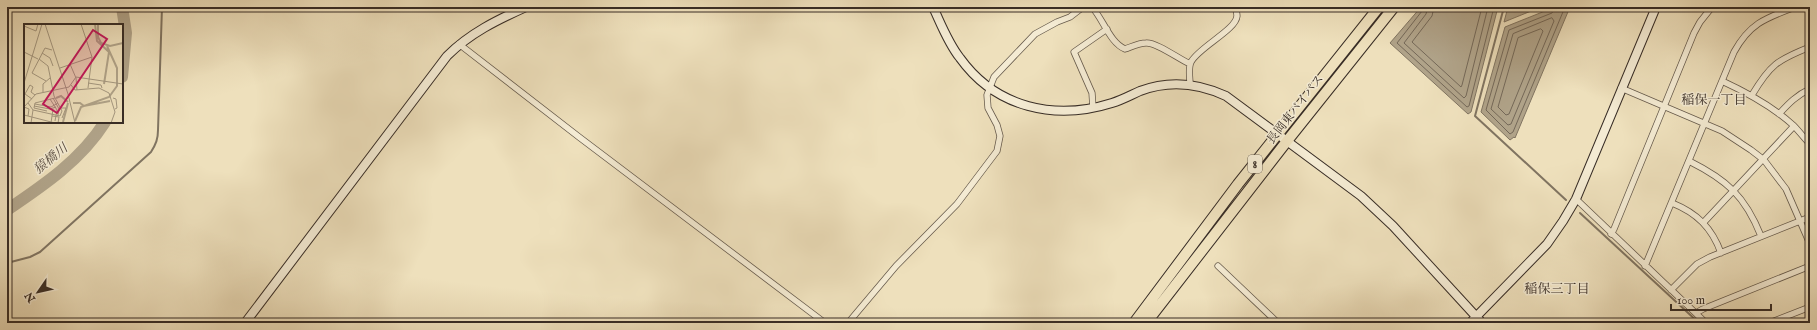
<svg xmlns="http://www.w3.org/2000/svg" width="1817" height="330" font-family="'IM FELL English','Noto Serif JP',serif">
<rect width="100%" height="100%" fill="#eee0bc"/>
<filter id="stains"><feTurbulence type="fractalNoise" baseFrequency=".005" numOctaves="4"/><feColorMatrix values="0 0 0 0 .2 0 0 0 0 .09 0 0 0 0 .02 0 0 0 .5 -.17"/></filter>
<radialGradient id="worn" r=".72"><stop offset=".6" stop-color="#630" stop-opacity="0"/><stop offset="1" stop-color="#630" stop-opacity=".3"/></radialGradient>
<!-- water -->
<path fill="#b0a389" stroke="#807461" d="M1421,7H1498L1471,112L1468,114L1390,43Z
M1508,7H1541L1504,22Z
M1555,7H1570L1515,138L1514,137L1510,140L1481,112L1505,27Z"/>
<g fill="none" stroke-linecap="round" stroke-linejoin="round">
<!-- shore -->
<path stroke="#746858" stroke-width="1" d="M1423,7L1422,11L1397,43L1467,107L1469,106L1494,7
M1428,7L1426,14L1404,43L1464,98L1466,96L1488,7
M1434,7L1432,16L1412,42L1461,87L1462,85L1482,7
M1555,7L1552,13L1509,30L1486,110L1510,134L1513,132L1565,7
M1552,18L1554,21L1511,124L1508,125L1491,109L1513,34Z
M1541,29L1543,31L1509,114L1506,115L1498,107L1518,38Z"/>
<!-- stream -->
<path stroke="#807461" stroke-width="2" d="M1504,7L1475,116L1566,200
M1580,213L1699,323
M7,263L30,257L40,252L151,152C156,144 158,139 158,130L162,7"/>
<!-- river -->
<path stroke="#b0a389" stroke-width="12" d="M122,77L126,33L122,7
M7,210C44,185 81,160 105,122"/>
<defs>
<path id="street" d="M1092,7C1103,19 1110,43 1125,49C1131,47 1139,43 1146,43C1156,42 1179,59 1190,64
M459,44L579,137L825,323
M1722,81C1748,93 1772,106 1793,125C1799,131 1804,138 1810,144
M1190,84C1190,78 1188,68 1191,62C1199,47 1236,30 1237,16C1237,13 1236,10 1235,7
M1621,88L1722,131L1751,150L1764,160L1786,189L1810,244
M1752,95C1770,65 1777,60 1810,47
M1093,108L1092,93L1074,52L1107,29
M1779,114C1789,103 1797,95 1810,89
M1689,161C1727,180 1745,196 1761,236
M1576,199L1706,323
M1672,203C1697,213 1712,228 1721,253
M1704,222L1794,126
M1611,234L1614,229L1694,33L1700,22L1712,7
M1218,266L1278,323
M1645,266L1734,52C1750,23 1766,18 1795,7
M1671,290L1697,264L1710,257L1810,217
M1696,313L1703,309L1810,266
M848,323L896,266L957,204L997,151L1000,136L997,125L988,108L987,95L994,77L1035,34L1057,22L1070,17L1083,7
M1769,323L1810,307"/>
<path id="secondary" d="M933,7C941,24 948,43 960,58C996,108 1055,121 1112,103C1122,100 1131,95 1140,91C1169,80 1198,83 1226,96L1361,196L1393,226L1482,323
M245,323L447,56C470,33 497,20 526,7
M1470,323L1547,244L1563,221L1576,199L1656,7"/>
<path id="highway" d="M1134,323L1238,184L1379,7
M1146,323L1287,141L1394,7"/>
</defs>
<!-- street casing -->
<use href="#street" stroke="#665a4c" stroke-width="7"/>
<!-- secondary casing -->
<use href="#secondary" stroke="#382d26" stroke-width="10"/>
<!-- highway casing -->
<use href="#highway" stroke="#382d26" stroke-width="12"/>
<!-- street -->
<use href="#street" stroke="#f4ebd3" stroke-width="5.5"/>
<!-- secondary -->
<use href="#secondary" stroke="#f4ebd3" stroke-width="8"/>
<!-- highway -->
<use href="#highway" stroke="#eee0bc" stroke-width="10"/>
</g>
<g text-anchor="middle" stroke-width="3" stroke-linejoin="round" paint-order="stroke">
<!-- shield labels -->
<rect fill="#f4ebd3" stroke="#70665a" stroke-width="1" x="1248" y="155" width="14" height="18" rx="3"/>
<g font-size="11" font-weight="bold" fill="#382d26">
<text x="1255" y="168">8</text>
</g>
<!-- street labels -->
<g font-size="12" fill="#382d26" stroke="#f4ebd3">
<text transform="translate(1295 109) rotate(-52)" y="4">長岡東バイパス</text>
</g>
<!-- neighbourhood labels -->
<g font-size="13" fill="#382d26" stroke="#f4ebd3">
<text x="1714" y="104">稲保一丁目</text>
<text x="1557" y="293">稲保三丁目</text>
</g>
<!-- water labels -->
<g font-size="13" font-style="italic" fill="#5c5044" stroke="#f4ebd3">
<text transform="translate(50 158) rotate(-39)" y="5">猿橋川</text>
</g>
</g>
<!-- overview -->
<g transform="translate(24 24)">
<rect width="99" height="99" fill="#eee0bc"/>
<path fill="none" stroke="#b0a389" stroke-width="2" d="M71,0L73,17L85,28L80,60M74,0V13L77,19L86,22L99,19M32,74L37,72L44,78M49,79H56L60,82L86,77M51,97L57,83L85,73L93,62V44L83,22M39,98L44,79"/>
<path fill="none" stroke="#a59880" stroke-width="1" d="M21,0L44,70L51,99M57,0L68,33L64,64M0,2L12,7L14,0M0,28L14,35M18,29L26,34L29,42M46,40L52,54L53,66M36,44L68,33M22,57L8,49L21,24L28,26M0,59L18,0M64,59L77,61L78,64M47,61L51,66L75,64L85,69L91,88L87,99M19,68V60L26,54M29,74L35,85L34,91M89,74L92,75L93,84L91,85M8,75L1,70L6,61L9,63L7,68L11,71M26,75L33,86L31,97M4,79L9,86L7,99M11,80L27,83L34,79M10,82L26,85L32,83M37,84H42L38,94M9,86L36,92L38,87L30,72L24,42L15,35M23,87L10,84L11,79L31,74M0,91L31,99M4,92L5,85L0,83L12,70L45,63L52,53L99,60M28,92L35,93L34,99M27,99L29,85"/>
<path fill="#c2185b" fill-opacity="0.15" stroke="#c2185b" stroke-width="2" d="M69,6L83,15L33,89L19,80Z"/>
<rect width="99" height="99" fill="none" stroke="#382d26" stroke-width="2"/>
</g>
<!-- margin -->
<rect width="1817" height="330" fill="none" stroke="#eee0bc" stroke-width="24"/>
<rect x="8" y="8" width="1801" height="314" fill="none" stroke="#382d26" stroke-width="2"/>
<rect x="12" y="12" width="1793" height="306" fill="none" stroke="#382d26"/>
<!-- north arrow -->
<g transform="translate(38 292) rotate(236)" stroke="#f4ebd3" stroke-width="3" paint-order="stroke">
<path d="M0-3L7 15L0 10L-7 15Z" fill="#382d26"/>
<text y="-6" font-size="11" font-weight="bold" text-anchor="middle" fill="#382d26">N</text>
</g>
<!-- scale -->
<path d="M1671 304v6h100v-6" fill="none" stroke="#382d26" stroke-width="2"/>
<text x="1677" y="304" font-size="12" fill="#382d26" stroke="#f4ebd3" stroke-width="3" paint-order="stroke">100 m</text>
<rect width="100%" height="100%" filter="url(#stains)"/>
<rect width="100%" height="100%" fill="url(#worn)"/>
</svg>
